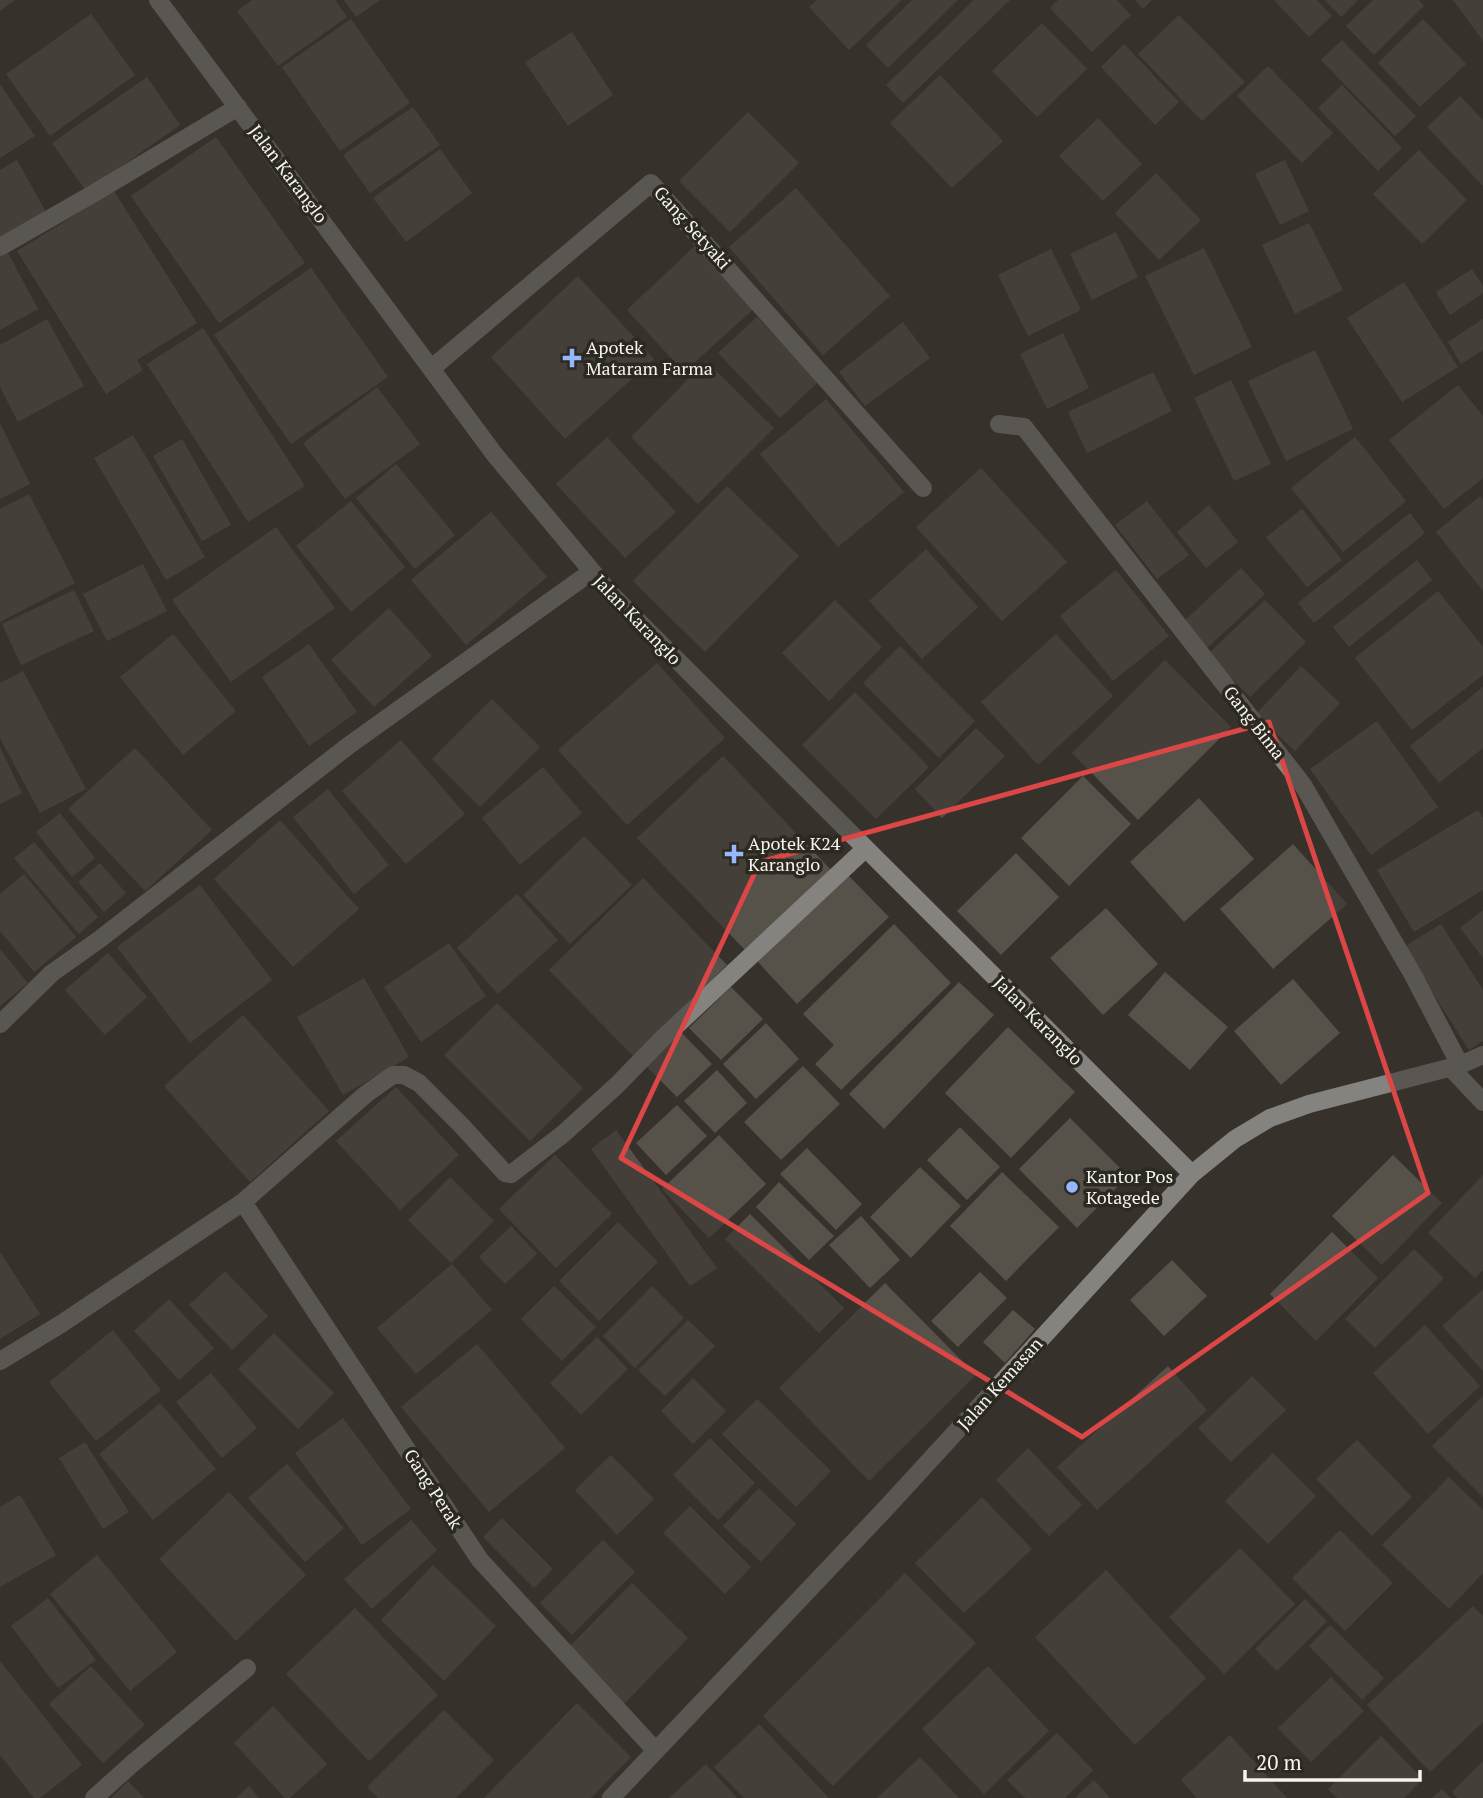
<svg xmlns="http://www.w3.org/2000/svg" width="1483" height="1798" font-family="'PT Serif',serif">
<rect width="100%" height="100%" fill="#36322b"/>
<!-- building -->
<path fill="#56524a" d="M0,0H15L0,11Z
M252,0H335L347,17L278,66L237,11Z
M344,0H380L356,17Z
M817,0H902L849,50L809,7Z
M912,0H958L888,68L866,45Z
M974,0H1010L903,103L886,85Z
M1058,0H1117L1131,15L1092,52L1050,8Z
M1135,0H1152L1143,9Z
M1274,0H1317L1332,16L1309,37Z
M1325,0H1358L1341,17Z
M1373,0H1419L1424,6L1374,55L1346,26Z
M1453,0H1483V41Z
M91,14L135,75L50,136L6,74Z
M1179,15L1245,82L1202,121L1138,54Z
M351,19L410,103L340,151L282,67Z
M1423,19L1466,64L1420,107L1378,63Z
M1042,23L1087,69L1037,117L992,71Z
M572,32L613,95L568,126L525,62Z
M1342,40L1416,116L1395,136L1321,60Z
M1124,44L1179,102L1155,125L1101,67Z
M1268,66L1333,133L1302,163L1237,96Z
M940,75L1003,141L952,188L890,123Z
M147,77L180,125L86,191L52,143Z
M0,84L35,136L0,158Z
M1342,85L1402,148L1378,171L1318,108Z
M1460,96L1483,120V186L1427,127Z
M413,107L440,145L370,193L343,155Z
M748,112L799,163L730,232L679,181Z
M1098,118L1142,164L1103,201L1059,156Z
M216,137L305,263L219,323L131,196Z
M440,149L472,193L406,242L373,198Z
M1419,150L1467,200L1422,244L1373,194Z
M17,160L46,212L0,238V170Z
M1285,160L1309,211L1280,225L1255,174Z
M1156,173L1201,220L1159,260L1115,213Z
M796,188L890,296L823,355L729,247Z
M114,191L197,323L137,360L143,370L106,394L17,251Z
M1309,223L1343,290L1295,314L1262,245Z
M1116,232L1138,277L1092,300L1070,254Z
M700,241L758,305L684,372L627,310Z
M1204,248L1252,347L1194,375L1145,276Z
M1051,249L1081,310L1028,336L998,275Z
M8,253L38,309L0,330V257Z
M311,268L388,377L291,444L214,335Z
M1472,269L1483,286V293L1450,315L1436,292Z
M578,276L654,359L565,439L491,357Z
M1404,282L1458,367L1402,402L1347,318Z
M757,317L818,382L780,418L718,353Z
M47,319L84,386L18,422L0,387V345Z
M1483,319V350L1461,364L1448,342Z
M903,322L930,358L865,406L839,372Z
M203,328L305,486L248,522L147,364Z
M1063,333L1089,388L1047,409L1020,354Z
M1315,350L1353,429L1286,461L1248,381Z
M706,361L774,428L698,504L631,437Z
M1153,372L1172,411L1087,453L1068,412Z
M1231,380L1271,464L1234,481L1194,398Z
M1458,385L1483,416V478L1444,509L1389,440Z
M377,387L420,444L345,499L303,443Z
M826,399L904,492L838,547L760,454Z
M0,423L30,484L0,499Z
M133,435L205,557L166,580L94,458Z
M607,437L676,512L625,558L556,484Z
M1355,437L1406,501L1343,552L1291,488Z
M182,439L231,525L202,541L153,456Z
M396,464L455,535L415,569L356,498Z
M981,468L1067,562L1002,621L916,527Z
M727,486L799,556L705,652L633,581Z
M29,494L75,583L0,622V509Z
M1480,496L1483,500V591L1436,532Z
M351,501L405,567L351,612L296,546Z
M1147,501L1189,555L1157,579L1115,525Z
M1209,505L1238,542L1206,568L1177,532Z
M1302,509L1342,560L1307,587L1266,537Z
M491,512L547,577L466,645L411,580Z
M1410,513L1425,533L1314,623L1298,603Z
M276,527L335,608L231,682L172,600Z
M926,549L978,607L922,659L869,601Z
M1417,560L1432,580L1349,647L1333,627Z
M143,564L167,611L107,641L83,594Z
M1241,568L1265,594L1206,649L1181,624Z
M1116,570L1169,636L1113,681L1060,616Z
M74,590L94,631L21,665L2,624Z
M1438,591L1483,647V675L1412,730L1355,658Z
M835,600L882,647L829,701L782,653Z
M1265,600L1306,642L1250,697L1208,654Z
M389,608L432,656L374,707L331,660Z
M173,634L236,711L183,755L120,677Z
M1056,634L1113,696L1038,765L981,702Z
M309,644L357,712L309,746L262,677Z
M900,646L975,721L939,758L863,683Z
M1165,660L1231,727L1138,820L1072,753Z
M657,663L725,738L627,825L558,750Z
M1301,666L1340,703L1295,751L1256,714Z
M23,671L86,789L40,813L0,738V683Z
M1483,687V748L1439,783L1410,746Z
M855,692L929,767L876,819L802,745Z
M492,699L540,747L480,807L432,759Z
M1377,721L1438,807L1371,855L1310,769Z
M976,728L1005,756L942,818L915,789Z
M401,740L465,814L406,864L342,791Z
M0,747L22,793L0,804Z
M135,748L212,830L145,891L68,809Z
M723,756L831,870L746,951L637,838Z
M543,767L582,813L520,865L482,818Z
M1083,776L1131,824L1069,886L1021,838Z
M328,789L389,865L354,894L293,817Z
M1199,798L1254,859L1184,922L1130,862Z
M1478,810L1483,818V890L1414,932L1377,870Z
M60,813L95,858L72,877L36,832Z
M280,820L359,909L293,967L214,879Z
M584,836L632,885L570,944L523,895Z
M34,842L98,917L79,934L14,858Z
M1293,844L1347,904L1273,969L1220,909Z
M1016,853L1059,897L1001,955L957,911Z
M100,863L126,893L104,912L78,882Z
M24,874L76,937L34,972L0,931V894Z
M848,875L889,917L797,1004L757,961Z
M643,878L727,965L633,1056L549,970Z
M200,885L272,980L190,1043L117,947Z
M517,894L558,940L498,994L457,948Z
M1106,908L1158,964L1103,1015L1050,958Z
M1483,910V958L1460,928Z
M894,924L951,983L841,1090L815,1064L834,1045L803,1014Z
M1441,924L1483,990V1041L1469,1050L1404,947Z
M449,943L486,996L421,1042L384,987Z
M0,949L28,983L0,1006Z
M108,953L147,997L105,1035L65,990Z
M1165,972L1228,1027L1190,1070L1128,1015Z
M364,978L409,1057L343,1095L297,1017Z
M1293,979L1340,1033L1281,1085L1234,1031Z
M959,982L994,1015L884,1129L849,1094Z
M731,987L763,1019L721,1060L689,1028Z
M497,1003L583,1088L530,1141L444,1055Z
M243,1015L329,1111L250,1182L164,1086Z
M766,1023L799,1059L756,1099L723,1064Z
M1008,1027L1075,1092L1011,1158L945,1093Z
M679,1030L712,1064L677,1097L644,1064Z
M803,1066L840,1104L781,1160L744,1122Z
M717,1070L747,1103L715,1133L684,1101Z
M396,1087L459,1155L400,1210L336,1141Z
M677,1105L707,1136L666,1175L636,1143Z
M1070,1118L1128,1176L1077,1228L1019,1169Z
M960,1127L1000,1167L967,1200L927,1160Z
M616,1130L717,1268L690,1286L591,1149Z
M719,1135L766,1184L709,1238L662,1189Z
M807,1148L862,1204L836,1230L780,1174Z
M555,1155L612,1214L556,1268L499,1209Z
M1393,1155L1442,1203L1382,1265L1332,1216Z
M920,1167L961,1206L911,1258L870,1217Z
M1002,1172L1059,1227L1006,1281L950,1226Z
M1483,1175V1270L1475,1278L1428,1233Z
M450,1177L494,1221L451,1263L408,1220Z
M779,1182L834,1236L809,1260L756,1207Z
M750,1214L844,1308L819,1333L725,1239Z
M861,1216L900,1260L870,1288L829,1245Z
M618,1222L658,1262L599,1321L559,1281Z
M511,1226L537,1254L505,1284L479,1257Z
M1332,1232L1378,1278L1316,1341L1270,1294Z
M1414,1249L1444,1278L1375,1348L1345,1319Z
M0,1252L40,1314L0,1339Z
M1172,1260L1207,1296L1164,1336L1130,1300Z
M452,1264L492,1310L416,1374L377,1328Z
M225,1271L268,1316L232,1350L189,1305Z
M980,1272L1007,1298L958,1347L931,1321Z
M885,1283L976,1375L869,1481L779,1388Z
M554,1286L596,1327L562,1361L521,1319Z
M652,1286L684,1318L635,1368L603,1336Z
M1483,1289V1371L1442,1326Z
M169,1299L214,1348L179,1380L134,1331Z
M1013,1310L1035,1329L1005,1363L983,1342Z
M688,1320L715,1346L665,1396L638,1370Z
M1425,1325L1480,1386L1428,1434L1373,1373Z
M113,1330L161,1390L96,1441L49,1382Z
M274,1333L334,1393L298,1429L238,1369Z
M597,1337L628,1369L581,1415L550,1383Z
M477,1344L565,1448L489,1512L401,1407Z
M1168,1366L1207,1410L1097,1510L1057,1467Z
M211,1373L257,1428L222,1458L176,1402Z
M1252,1376L1286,1410L1231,1462L1198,1428Z
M693,1378L726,1411L693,1444L661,1411Z
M1483,1396V1497L1432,1446Z
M757,1399L831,1471L796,1507L722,1434Z
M160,1403L216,1469L153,1520L99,1454Z
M343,1418L411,1509L362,1545L295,1453Z
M710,1438L755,1483L718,1520L673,1475Z
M1357,1440L1412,1497L1372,1536L1316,1479Z
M85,1442L129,1512L103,1529L59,1458Z
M1028,1448L1082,1505L1049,1536L996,1480Z
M1273,1453L1316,1496L1268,1544L1225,1501Z
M611,1455L654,1499L617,1535L575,1490Z
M287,1464L344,1528L305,1562L248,1498Z
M1449,1477L1483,1510V1573L1449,1609L1382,1545Z
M759,1488L796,1524L761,1562L723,1526Z
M229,1492L306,1575L236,1641L159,1559Z
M20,1495L56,1555L0,1587V1507Z
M982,1497L1032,1549L964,1613L915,1563Z
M690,1506L751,1567L725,1594L663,1533Z
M502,1518L553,1569L534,1588L483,1537Z
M411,1520L437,1550L372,1609L344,1579Z
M1340,1530L1393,1583L1345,1631L1292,1578Z
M603,1540L635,1572L572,1635L540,1603Z
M1240,1548L1295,1604L1224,1674L1169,1617Z
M97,1555L177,1652L130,1691L50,1594Z
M433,1565L496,1626L444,1681L381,1620Z
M1106,1570L1206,1678L1135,1745L1035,1637Z
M905,1573L976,1643L833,1786L763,1716Z
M632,1583L688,1638L623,1705L566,1650Z
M48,1598L96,1660L58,1688L11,1626Z
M1305,1599L1327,1621L1277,1671L1255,1649Z
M1473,1606L1483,1616V1722L1430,1772L1367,1705Z
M355,1608L438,1695L369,1761L286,1674Z
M1330,1625L1384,1678L1362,1700L1309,1646Z
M0,1661L82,1765L40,1798H34L0,1755Z
M91,1666L145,1725L103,1763L49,1704Z
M988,1666L1049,1731L984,1794L922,1729Z
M1331,1677L1364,1711L1311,1762L1278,1728Z
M577,1703L631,1757L591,1798H484Z
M273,1706L327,1764L290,1798H285L234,1743Z
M444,1710L494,1760L456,1798H378L367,1787Z
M759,1724L829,1798H744L714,1767Z
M1057,1733L1093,1770L1065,1798H1025L1007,1780Z
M1230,1735L1287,1798H1197L1181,1780Z
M1381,1736L1423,1779L1404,1798H1337L1328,1789Z
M920,1757L959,1798H877Z
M1483,1761V1798H1457L1452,1792Z
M706,1764L737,1798H669Z
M1094,1780L1110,1798H1075Z
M128,1781L144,1798H111Z
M249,1786L259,1798H236Z
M1442,1789L1451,1798H1432Z"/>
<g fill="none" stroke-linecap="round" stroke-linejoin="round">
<!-- minor -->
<path stroke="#85837f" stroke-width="18" d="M158,0L495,455L611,594L1192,1174
M0,247L91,195L238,107
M432,368L651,183L923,488
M999,424L1024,427L1303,785L1413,975L1460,1065
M0,1024L52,973L100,939L348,746L591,572
M1451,1068L1483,1102
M243,1202L480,1560L656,1751
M0,1361L61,1324L243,1202L366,1094L393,1075H404L419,1083L462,1126L505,1173L511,1174L563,1134L616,1086L663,1038L865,849
M94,1798L133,1763L247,1668
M611,1798L888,1506L1192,1174L1235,1139L1270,1118L1309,1104L1460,1065L1483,1055"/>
</g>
<!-- marked area -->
<path d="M0 0H1483V1798H0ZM1269,722L1428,1193L1082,1437L621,1158L760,862Z" fill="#36322b" fill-opacity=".55" fill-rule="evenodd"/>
<path fill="none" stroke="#db4746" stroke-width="5" stroke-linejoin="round" d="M1269,722L1428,1193L1082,1437L621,1158L760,862Z"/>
<!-- markers -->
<g fill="#96b6fd" stroke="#2c2921" stroke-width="2.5">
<path d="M568.5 347.5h7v7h7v7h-7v7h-7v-7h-7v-7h7z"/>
<path d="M730.5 843.5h7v7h7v7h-7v7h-7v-7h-7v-7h7z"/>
<circle cx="1072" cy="1187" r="7"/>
</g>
<g text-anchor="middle" stroke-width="7" stroke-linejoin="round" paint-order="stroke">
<!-- street labels -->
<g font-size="18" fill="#f6f4ef" stroke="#2c2921">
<text transform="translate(288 174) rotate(53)" y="6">Jalan Karanglo</text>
<text transform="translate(692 228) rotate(48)" y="6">Gang Setyaki</text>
<text transform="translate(637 620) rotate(46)" y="6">Jalan Karanglo</text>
<text transform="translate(1254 723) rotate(52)" y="6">Gang Bima</text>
<text transform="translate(1038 1021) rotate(45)" y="6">Jalan Karanglo</text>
<text transform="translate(1000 1384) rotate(-48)" y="6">Jalan Kemasan</text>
<text transform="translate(433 1489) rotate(57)" y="6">Gang Perak</text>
</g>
<!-- poi labels -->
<g font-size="18" fill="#f6f4ef" stroke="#2c2921" text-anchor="start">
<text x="586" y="354">Apotek<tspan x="586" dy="21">Mataram Farma</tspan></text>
<text x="748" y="850">Apotek K24<tspan x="748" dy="21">Karanglo</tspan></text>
<text x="1086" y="1183">Kantor Pos<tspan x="1086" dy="21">Kotagede</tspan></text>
</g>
</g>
<!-- scale -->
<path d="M1245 1770v10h175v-10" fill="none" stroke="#f6f4ef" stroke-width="3.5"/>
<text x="1256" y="1770" font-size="21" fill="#f6f4ef" stroke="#2c2921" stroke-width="5" paint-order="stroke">20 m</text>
</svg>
